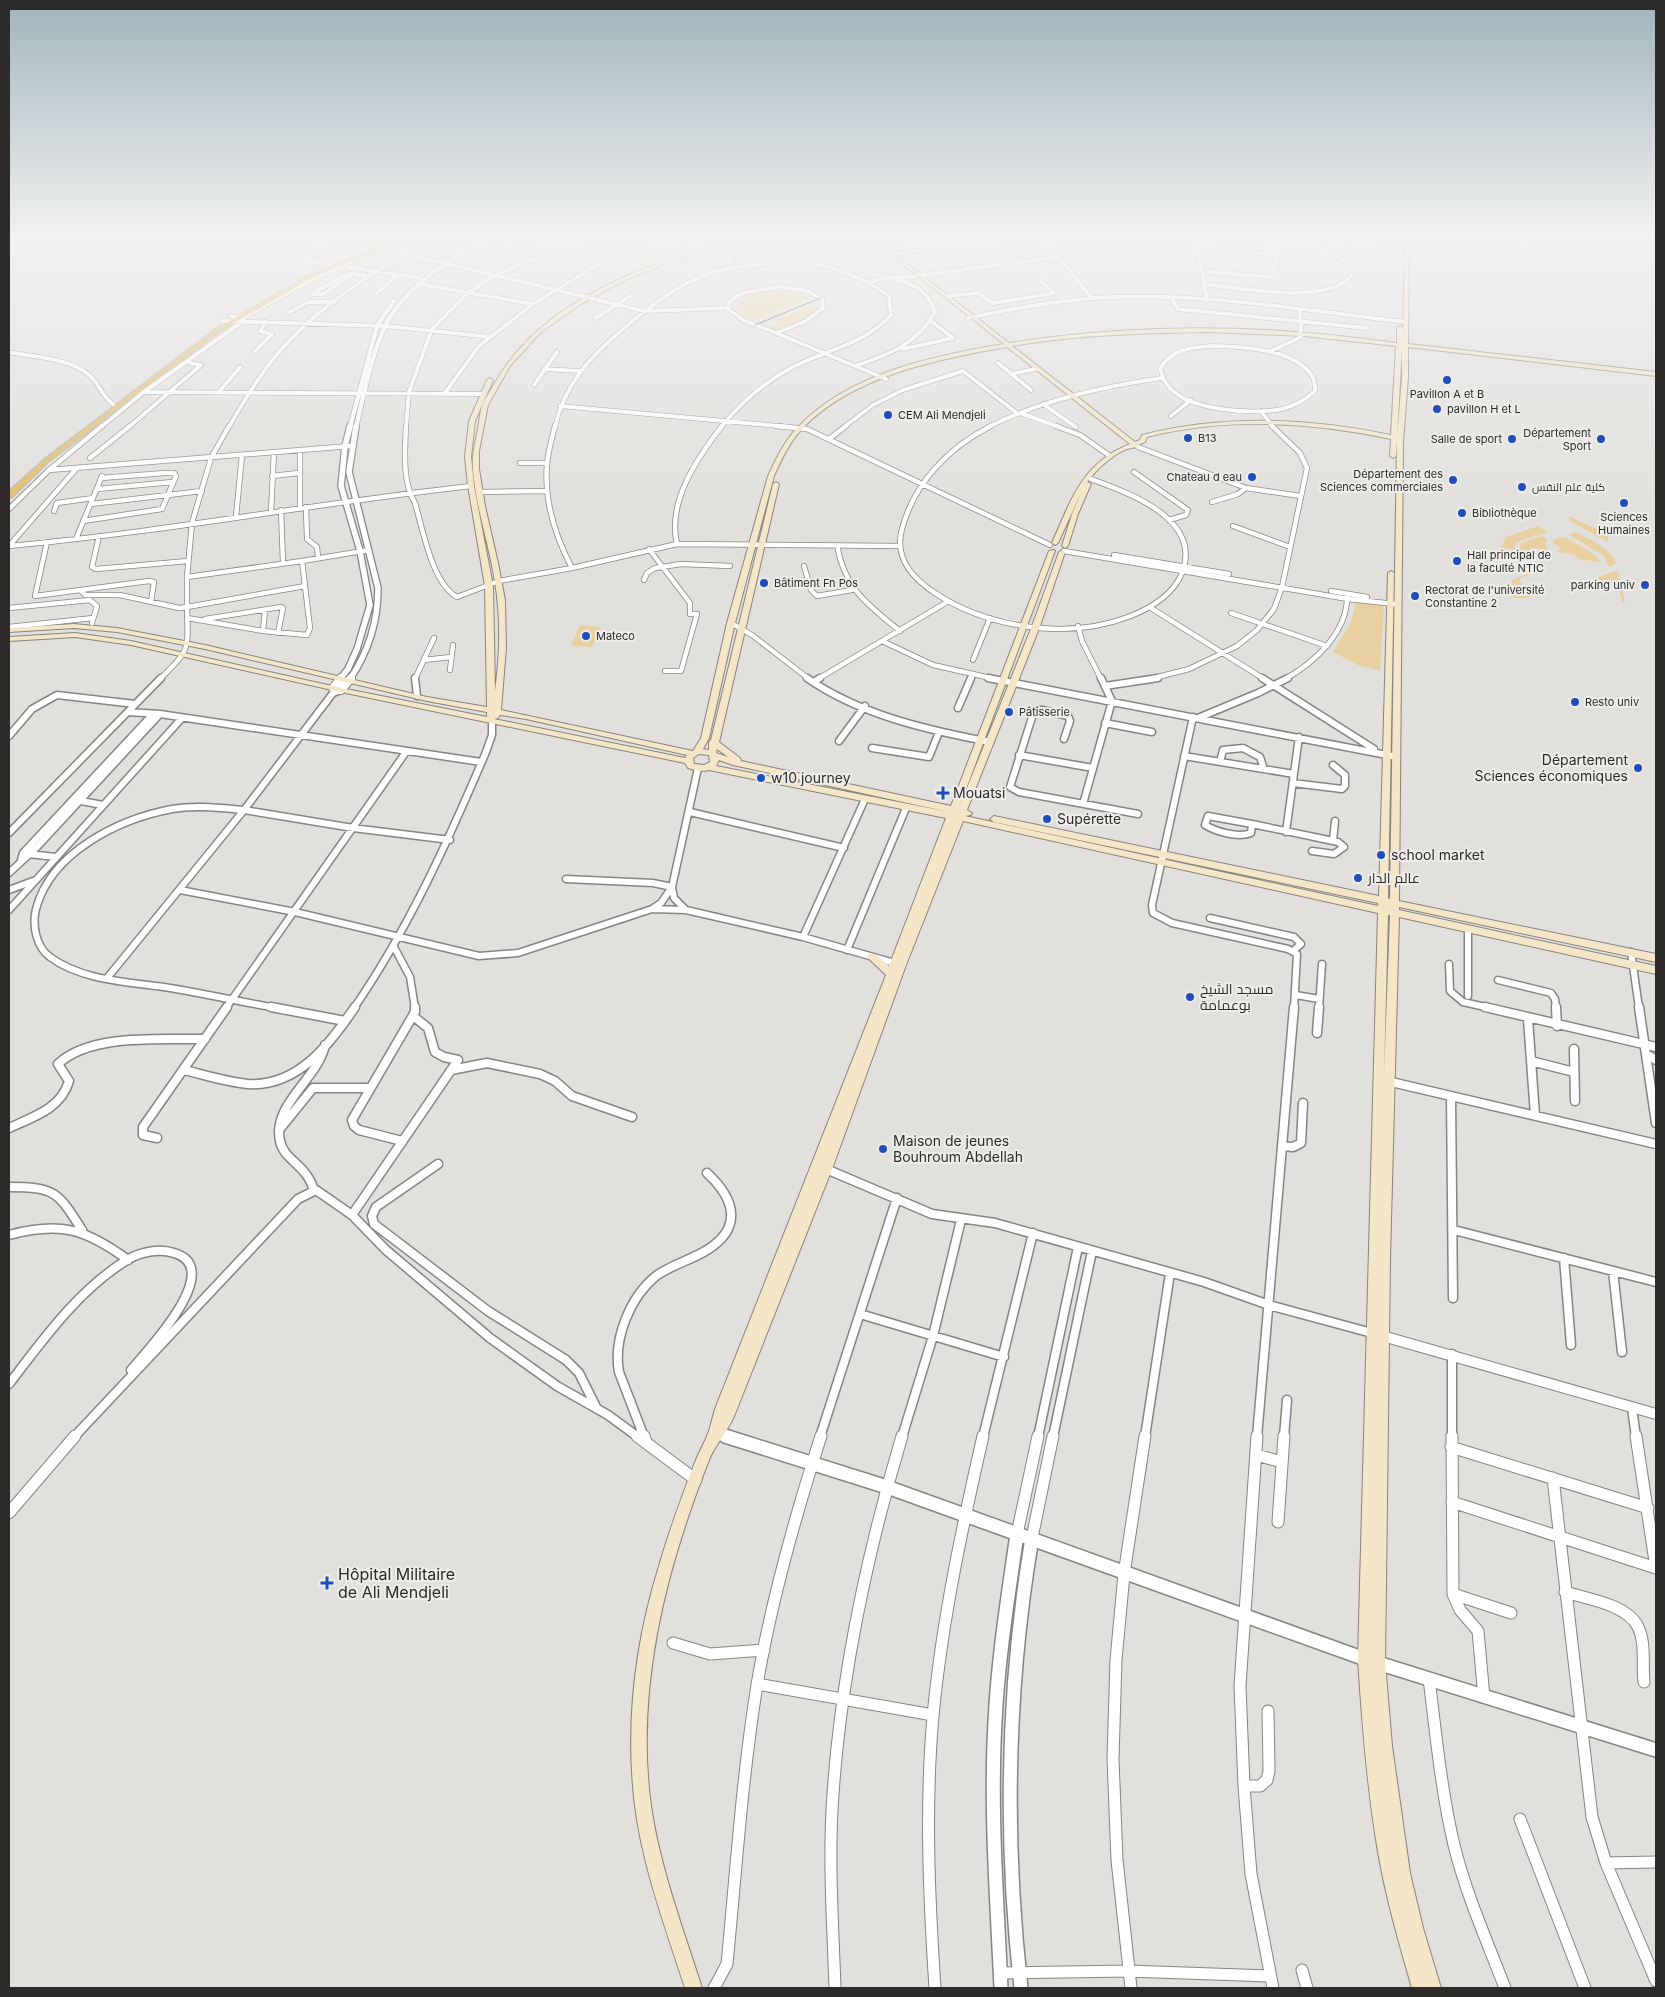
<svg xmlns="http://www.w3.org/2000/svg" width="1665" height="1997" font-family="Inter,Cairo,sans-serif">
<rect width="100%" height="100%" fill="#e1e0dd"/>
<!-- green -->
<path fill="#e8d0a1" d="M764,291H782L811,297L753,320L744,317L737,309V303L747,295Z
M818,304L819,308L812,316L775,330L769,328L779,323L775,321Z
M1568,516L1594,528L1608,530V542L1570,521Z
M1538,526L1548,532L1516,542L1515,550L1501,548L1506,537Z
M1575,532C1589,539 1612,548 1616,564L1609,567L1603,555L1569,535Z
M1542,536L1547,539L1545,545L1549,550L1530,548V552L1519,551L1521,543Z
M1565,537L1594,554L1601,562L1578,559L1574,554L1557,552L1560,548L1553,543V540Z
M1618,570L1619,574L1625,602H1622L1618,582L1598,580V577Z
M1531,572L1534,573L1520,578L1522,592L1529,594V598H1513L1512,580Z
M1357,600L1384,606L1380,671L1358,665L1333,652L1351,622Z
M580,625L601,627L592,647L571,646Z"/>
<g fill="none" stroke-linecap="round" stroke-linejoin="round">
<defs>
<path id="minor-far4" d="M303,234L328,249L302,260L329,265
M529,234L526,237L560,247
M674,234L703,246
M903,234L924,249
M1040,234L1092,298
M1170,234C1211,235 1311,237 1344,261C1348,263 1351,268 1354,272C1351,276 1347,281 1343,283C1312,302 1239,288 1203,284
M1195,234L1207,300
M1337,234L1368,244L1406,262
M1627,234L1628,238
M399,241L418,234
M1196,246L1279,255L1270,277L1200,271
M381,248L644,311L727,308
M1323,250L1352,238
M893,254L991,240L1062,234
M341,266L420,278
M735,268L727,258L757,249
M347,274H352L323,294H312Z
M352,274L369,276
M922,275L1059,257
M870,282L889,277H915
M419,284L533,304L479,346L445,393
M781,287L808,291L822,299L823,308L806,321L776,333L743,320L727,308C733,289 764,290 781,287Z
M376,294L397,275
M948,296L977,293L993,303L1055,293L1040,281
M1171,297L1178,309L1367,328
M533,304L592,268L691,234L704,241
M288,313L308,302H335
M231,316L244,319
M242,318L310,281L357,259
M596,318L632,295
M968,318C1015,308 1063,299 1111,297C1210,293 1308,311 1406,322
M222,321L385,326L491,337
M776,333L886,379
M1211,346C1240,346 1295,349 1312,376C1315,380 1315,386 1315,391C1305,400 1295,406 1282,409C1253,415 1183,411 1166,383C1163,379 1162,373 1160,369C1170,350 1191,347 1211,346Z
M903,349L953,338L931,321
M255,351L272,334L260,331L266,322
M9,352C33,357 68,358 88,374C99,382 101,396 113,404
M1269,352L1301,337L1300,309
M998,363L1031,390
M855,366C888,355 918,344 935,312C928,289 911,283 889,277
M544,369L579,371
M1011,374L1035,369
M534,385L557,352
M144,392L482,394
M219,392L240,367
M1043,404L1076,427
M560,406L790,427
M1261,411L1273,427
M1020,413L1059,427
M1171,416L1191,400
M101,427L144,392L242,322
M129,427L201,365L190,363
M229,427C243,402 259,376 278,353C312,313 360,280 405,254
M406,427L409,392L432,329L467,294L495,275L597,234
M555,427C564,386 590,356 622,330C645,310 672,289 700,277C729,264 801,259 832,268C853,274 871,283 889,296L891,315C864,345 825,350 791,368C763,383 740,404 721,427
M844,427L873,405L903,390L963,371L1018,414
M988,427C1043,400 1101,387 1161,378"/>
<path id="minor-far3" d="M406,426C405,449 402,483 415,503C423,530 432,583 457,597L499,581L572,568
M555,426C552,438 548,451 547,464C544,500 555,536 572,568L677,544
M776,426L807,429L1050,545
M991,426C949,447 914,483 902,529C894,558 912,578 935,593C988,628 1067,640 1128,617C1149,609 1173,595 1182,573C1203,519 1129,493 1091,479
M1056,426L1080,435L1110,456
M829,439L846,426
M1138,447L1246,488L1300,496
M300,450V508
M90,458L130,426
M520,463H547
M49,470L350,446
M1134,472L1188,510L1186,515L1169,520
M272,476L299,473
M97,489L173,482
M480,492L547,491
M1212,502L1238,494L1246,488
M91,504L202,491
M306,507L307,539L317,547L318,558
M9,509L49,470L102,426
M281,510L283,563
M54,511L57,503L93,498
M271,512L274,452
M236,517L242,455
M83,521L162,509L176,476L174,473H165L101,478
M1233,526L1290,547
M99,536L92,567L96,569L188,561
M76,539L102,476
M47,542L35,596L149,581L154,582L151,602
M677,544C667,502 697,458 722,426
M677,544L900,546
M837,545C844,588 868,605 900,631
M9,546C164,532 317,503 471,486
M9,546L76,469
M649,549L690,603V614H697L681,671H665
M1064,551L1348,599L1395,604
M1114,555L1229,574
M302,561L369,550
M804,566L811,590L817,596L852,590
M187,577L192,523L211,458L229,426
M644,580L647,573L655,568L681,564L730,566
M81,591L85,595H120L179,608L187,607V577L302,561L310,628L307,635L263,631L187,618
M1331,591L1367,597
M9,608L90,600L97,606L92,623
M1151,608L1264,679
M1231,613L1327,646
M205,619L281,607L283,608L278,633
M731,623L752,635L809,679
M1078,626L1082,641L1101,679
M9,627L93,618
M263,631L265,610
M882,641L933,665L995,679
M424,660L451,657
M973,660L990,618
M450,670L453,645
M160,679C191,648 188,651 187,607L305,586
M415,679L434,638
M818,679L947,602
M970,679L972,675
M1150,679L1189,669L1237,646L1257,630L1274,609L1282,587L1307,468L1300,453L1272,426
M1285,679C1314,663 1348,632 1347,596"/>
<path id="minor-far2" d="M415,678L417,696
M807,678C860,715 928,730 990,742
M988,678L1392,756
M1262,678L1374,749
M814,682L820,678
M1105,686L1158,678
M958,708L971,678
M128,712L160,714L481,762
M1193,717L1152,905L1153,913L1172,923L1288,949L1297,954L1294,1008
M1198,718L1258,693L1288,678
M1105,723L1152,732
M9,736L32,709L57,695L135,704
M1064,739L1070,721L1068,716L1042,710L1034,711L1010,787L1019,792L1138,814
M839,741L865,706
M872,748L929,757L939,732
M1019,755L1093,768
M1184,756L1294,774
M1220,762L1223,750L1243,748L1260,757L1264,769
M698,768L672,887L674,898L686,910L803,937L898,964
M1293,783L1342,789L1345,786V775L1333,765
M81,801L103,805
M1083,804L1112,701L1101,678
M690,812L844,848
M1208,816L1252,824L1251,833C1238,838 1217,832 1205,825Z
M1252,824L1338,842L1344,847L1334,854L1312,851
M1286,832L1299,737
M9,833L161,678
M1333,841L1335,821
M28,854L56,857
M21,860L23,853L153,714
M9,873L37,847L160,714
M566,879L653,883L672,887
M9,890L33,881
M180,890L295,912L479,956L518,953L652,909L686,910
M652,909L661,903L672,887
M9,910L182,718
M1210,918L1294,937L1301,944L1293,951
M1468,929V996
M803,937L865,799
M394,947L410,977L415,1008
M847,950L906,808
M1631,952L1639,1008
M1449,964L1450,991L1463,1002L1490,1008
M108,977L244,810L353,828L450,840
M1498,980L1551,993L1555,999L1556,1008
M1296,995L1319,999
M226,1008L406,752
M277,1008C241,1002 206,994 170,988C131,982 82,981 50,957C36,947 32,925 36,909C51,852 119,819 172,809C196,805 220,808 244,810L333,693L341,690
M354,1008C409,928 448,841 486,752L492,735V719
M1319,1008L1322,964"/>
<path id="minor-far1" d="M271,1007L345,1021
M1485,1007L1656,1047
M1556,1007L1557,1026
M1639,1007L1656,1123
M1528,1019L1535,1115
M1317,1033L1319,1007
M1574,1049L1575,1101
M1646,1054L1656,1060
M1531,1061L1574,1072
M184,1070C205,1075 226,1082 248,1084C298,1087 330,1044 355,1007
M451,1070L487,1063L540,1074L555,1081L572,1096L632,1117
M1387,1081L1656,1144
M1451,1097L1453,1298
M9,1128C33,1117 61,1109 69,1081L58,1064C91,1033 161,1040 205,1039
M279,1130L313,1088H369
M157,1138L143,1135V1127L227,1007
M402,1141L359,1130L354,1126L352,1120L415,1012V1007
M1283,1146L1293,1147L1301,1143L1303,1103
M438,1164L376,1207L372,1216L374,1224L488,1311L566,1360L579,1373L596,1407
M826,1169L932,1214L995,1223L1204,1282L1269,1305L1372,1333
M9,1187C55,1187 58,1192 82,1230
M314,1191C307,1164 284,1161 280,1141C272,1104 318,1079 325,1045
M352,1215L458,1060L444,1057L435,1052L428,1028L413,1016
M1454,1230L1656,1282
M9,1235C60,1221 86,1229 128,1260
M1564,1258L1571,1345
M1613,1271L1622,1352
M860,1314L1004,1357
M1452,1354V1437
M9,1384C42,1341 79,1289 127,1260C140,1252 159,1248 174,1253C227,1268 146,1352 131,1370
M1632,1408L1636,1437
M74,1437L298,1199L316,1190L352,1215L386,1250L490,1338L557,1386L608,1415L638,1437
M644,1437L619,1372C613,1339 630,1297 656,1276C671,1265 691,1260 707,1250C744,1227 734,1198 707,1173
M820,1437L897,1198
M902,1437L933,1336L961,1220
M983,1437L1033,1233
M1038,1437L1078,1247
M1053,1437L1092,1251
M1145,1437L1170,1273
M1257,1437L1294,1007
M1284,1437L1287,1400"/>
<path id="minor" d="M637,1436L696,1480
M644,1436L646,1442
M1257,1436L1240,1686L1244,1786L1251,1874L1273,1988
M1452,1436L1453,1594L1460,1610L1478,1631L1484,1697
M1636,1436L1656,1568
M1451,1447L1648,1508
M1256,1455L1282,1462
M1553,1478L1592,1817L1606,1863L1656,1981
M1452,1502L1656,1568
M9,1513L75,1436
M1278,1522L1284,1436
M1017,1534L1038,1436
M1032,1538L1053,1436
M1565,1592C1587,1599 1627,1604 1638,1627C1646,1643 1642,1665 1644,1682
M1453,1594L1511,1613
M673,1643L710,1654L764,1650
M1429,1679C1436,1734 1441,1790 1454,1845C1466,1894 1487,1941 1505,1988
M757,1684L933,1715
M1244,1786H1260L1267,1780L1269,1771L1268,1711
M1520,1819L1585,1988
M1606,1863L1656,1862
M1302,1970L1307,1988
M1000,1973L1128,1971L1269,1976
M714,1988L727,1964C736,1871 742,1778 757,1685C771,1601 795,1517 821,1436
M835,1988C833,1929 829,1869 832,1810C839,1684 866,1557 902,1436
M935,1988C929,1897 925,1806 933,1716C942,1621 962,1528 983,1436
M1131,1988L1117,1860L1113,1759L1116,1660L1124,1574L1145,1436"/>
<path id="tertiary-far4" d="M350,427L377,326L394,301
M356,427C363,398 375,338 392,314C416,278 458,256 494,234"/>
<path id="tertiary-far3" d="M340,679L348,669L357,649L370,605L360,551L341,486L345,446L350,426
M350,679C369,651 378,622 378,588L349,472L356,426"/>
<path id="tertiary-far2" d="M333,688L341,678
M341,690L351,678"/>
<path id="tertiary-far1" d="M1379,1335L1656,1414
M715,1433L729,1437"/>
<path id="tertiary" d="M725,1436L887,1487L1365,1659L1656,1750
M1001,1988C997,1900 990,1811 995,1722C998,1659 1008,1597 1017,1534
M1021,1988C1004,1838 1007,1686 1032,1538"/>
<path id="secondary" d="M754,234H760L672,261L625,280L581,304L541,332L510,366L488,405L479,451V469L485,506L498,563L505,600L506,648L501,710L693,751L701,738L727,623L768,476C776,459 784,441 798,427C850,373 932,356 1004,344L865,234H869L1009,343C1102,328 1211,324 1306,333C1336,335 1366,339 1397,343V328L1400,326L1403,328V344L1405,234H1409L1408,344L1656,372V376L1408,347V378L1403,443L1399,901L1656,954V962L1399,907V910L1656,966V974L1399,917L1390,1259L1385,1663L1392,1746L1410,1873L1423,1928L1441,1988H1412C1399,1943 1386,1898 1378,1852C1367,1788 1362,1723 1358,1659L1378,913L963,821L906,965L832,1169L735,1414C729,1430 716,1443 709,1460C666,1569 635,1688 651,1806C660,1868 683,1928 702,1988H685C666,1929 643,1868 635,1806C625,1725 635,1643 659,1566C669,1531 682,1496 695,1462C699,1452 705,1442 709,1431C711,1424 713,1416 715,1409L886,975L867,957L869,954H875L889,966L946,818L709,770C702,772 694,770 688,768L685,763L341,692L131,645L75,637L9,641V637L75,633L131,641L341,688L487,717V712L427,701L205,649L117,632L74,628L9,632V628L74,624L117,628L205,645L427,697L487,707L485,586L468,486L465,457L469,421L487,380L490,378L493,380L475,421L471,457L474,486L493,586L495,691C500,655 501,618 495,582C489,544 476,508 473,470C472,455 475,443 478,429C479,421 480,413 482,406C485,398 491,390 495,383C544,295 662,258 754,234ZM1209,332L1304,336L1396,346L1391,435C1309,418 1223,414 1142,435L1140,440L1135,442L1012,346C1077,335 1143,333 1209,332ZM1007,347L1130,444C1082,463 1071,500 1052,543L1055,545L1058,543L1082,491L1072,514L1062,546L1065,548L1068,546L1078,514L1091,484L1087,482L1088,481C1096,470 1118,449 1132,448C1134,447 1137,448 1139,448L1138,445L1145,442L1147,437C1226,417 1312,422 1391,439L1390,456L1393,458L1396,456L1397,440L1390,899L1388,898L1394,573L1391,571L1388,573L1379,896L994,816L990,819L994,822L1378,903V906L965,816L971,815L972,813L967,810L1040,626L1065,552L1062,550L1059,552L1032,626L959,808L1055,551L1054,550L1049,551L951,806L741,761L740,758L719,742L779,484L776,482L773,484L711,740L709,742V750L703,749L709,738L735,623L774,476C781,460 789,443 801,430C851,376 938,359 1007,347ZM1402,347V378L1397,437ZM500,715L526,719L687,755L685,758L494,719L498,718ZM717,749L728,757L716,753ZM699,754L709,755L710,762L704,765L694,764L693,758ZM719,760L733,765L949,812L716,766ZM1388,915H1390L1384,1076Z
M1556,234H1568L1656,243V245Z"/>
<path id="trunk" d="M409,234H416L312,278L220,331L49,461L12,497H9V491L45,459L216,329L308,276Z"/>
</defs>
<!-- minor-far4 casing -->
<use href="#minor-far4" stroke="#858481" stroke-width="5"/>
<!-- minor-far3 casing -->
<use href="#minor-far3" stroke="#858481" stroke-width="6"/>
<!-- minor-far2 casing -->
<use href="#minor-far2" stroke="#858481" stroke-width="9"/>
<!-- minor-far1 casing -->
<use href="#minor-far1" stroke="#858481" stroke-width="11"/>
<!-- minor casing -->
<use href="#minor" stroke="#858481" stroke-width="13"/>
<!-- tertiary-far4 casing -->
<use href="#tertiary-far4" stroke="#858481" stroke-width="5.5"/>
<!-- tertiary-far3 casing -->
<use href="#tertiary-far3" stroke="#858481" stroke-width="8"/>
<!-- tertiary-far2 casing -->
<use href="#tertiary-far2" stroke="#858481" stroke-width="10"/>
<!-- tertiary-far1 casing -->
<use href="#tertiary-far1" stroke="#858481" stroke-width="12"/>
<!-- tertiary casing -->
<use href="#tertiary" stroke="#858481" stroke-width="16"/>
<!-- secondary casing -->
<use href="#secondary" stroke="#858481" stroke-width="2"/>
<!-- trunk casing -->
<use href="#trunk" stroke="#bbb" stroke-width="3"/>
<!-- minor-far4 -->
<use href="#minor-far4" stroke="#fff" stroke-width="4"/>
<!-- minor-far3 -->
<use href="#minor-far3" stroke="#fff" stroke-width="4.5"/>
<!-- minor-far2 -->
<use href="#minor-far2" stroke="#fff" stroke-width="6"/>
<!-- minor-far1 -->
<use href="#minor-far1" stroke="#fff" stroke-width="8"/>
<!-- minor -->
<use href="#minor" stroke="#fff" stroke-width="11"/>
<!-- tertiary-far4 -->
<use href="#tertiary-far4" stroke="#fff" stroke-width="4.5"/>
<!-- tertiary-far3 -->
<use href="#tertiary-far3" stroke="#fff" stroke-width="5.5"/>
<!-- tertiary-far2 -->
<use href="#tertiary-far2" stroke="#fff" stroke-width="8"/>
<!-- tertiary-far1 -->
<use href="#tertiary-far1" stroke="#fff" stroke-width="10"/>
<!-- tertiary -->
<use href="#tertiary" stroke="#fff" stroke-width="13"/>
<!-- secondary -->
<use href="#secondary" fill="#f4e6c7" fill-rule="evenodd"/>
<!-- trunk -->
<use href="#trunk" fill="#e2bc68" fill-rule="evenodd"/>
<!-- tram -->
<path stroke="#474645" stroke-width="1" d="M755,325L821,298"/>
</g>
<!-- sky -->
<linearGradient id="sky" x2="0" y2="1"><stop stop-color="#a0b5bd"/><stop offset="0.46" stop-color="#f2f1f0"/><stop offset="1" stop-color="#f2f1f0" stop-opacity="0"/></linearGradient>
<rect width="1665" height="513" fill="url(#sky)"/>
<!-- markers -->
<g fill="#1f4dba" stroke="#eeedea" stroke-width="2">
<circle cx="1447" cy="380" r="5"/>
<circle cx="1437" cy="409" r="5"/>
<circle cx="888" cy="415" r="5"/>
<circle cx="1188" cy="438" r="5"/>
<circle cx="1512" cy="439" r="5"/>
<circle cx="1601" cy="439" r="5"/>
<circle cx="1252" cy="477" r="5"/>
<circle cx="1453" cy="480" r="5"/>
<circle cx="1522" cy="487" r="5"/>
<circle cx="1624" cy="503" r="5"/>
<circle cx="1462" cy="513" r="5"/>
<circle cx="1457" cy="561" r="5"/>
<circle cx="764" cy="583" r="5"/>
<circle cx="1645" cy="585" r="5"/>
<circle cx="1415" cy="596" r="5"/>
<circle cx="586" cy="636" r="5"/>
<circle cx="1575" cy="702" r="5"/>
<circle cx="1009" cy="712" r="5"/>
<circle cx="1638" cy="768" r="5"/>
<circle cx="761" cy="778" r="5"/>
<path d="M940.5 785.5h5v5h5v5h-5v5h-5v-5h-5v-5h5z"/>
<circle cx="1047" cy="819" r="5"/>
<circle cx="1381" cy="855" r="5"/>
<circle cx="1358" cy="878" r="5"/>
<circle cx="1190" cy="997" r="5"/>
<circle cx="883" cy="1149" r="5"/>
<path d="M324.5 1575.5h5v5h5v5h-5v5h-5v-5h-5v-5h5z"/>
</g>
<g text-anchor="middle" stroke-width="4" stroke-linejoin="round" paint-order="stroke">
<!-- far-poi labels -->
<g font-size="11" fill="#2c2b2a" stroke="#eeedea" text-anchor="start">
<text x="1447" y="398" text-anchor="middle">Pavillon A et B</text>
<text x="1447" y="413">pavillon H et L</text>
<text x="898" y="419">CEM Ali Mendjeli</text>
<text x="1591" y="437" text-anchor="end">Département<tspan x="1591" dy="13">Sport</tspan></text>
<text x="1198" y="442">B13</text>
<text x="1502" y="443" text-anchor="end">Salle de sport</text>
<text x="1443" y="478" text-anchor="end">Département des<tspan x="1443" dy="13">Sciences commerciales</tspan></text>
<text x="1242" y="481" text-anchor="end">Chateau d eau</text>
<text x="1532" y="491">كلية علم النفس</text>
<text x="1472" y="517">Bibliothèque</text>
<text x="1624" y="521" text-anchor="middle">Sciences<tspan x="1624" dy="13">Humaines</tspan></text>
<text x="1467" y="559">Hall principal de<tspan x="1467" dy="13">la faculté NTIC</tspan></text>
<text x="774" y="587">Bâtiment Fn Pos</text>
<text x="1635" y="589" text-anchor="end">parking univ</text>
<text x="1425" y="594">Rectorat de l'université<tspan x="1425" dy="13">Constantine 2</tspan></text>
<text x="596" y="640">Mateco</text>
<text x="1585" y="706">Resto univ</text>
<text x="1019" y="716">Pâtisserie</text>
</g>
<!-- poi labels -->
<g font-size="14" fill="#2c2b2a" stroke="#eeedea" text-anchor="start">
<text x="1628" y="765" text-anchor="end">Département<tspan x="1628" dy="16">Sciences économiques</tspan></text>
<text x="771" y="783">w10 journey</text>
<text x="953" y="798">Mouatsi</text>
<text x="1057" y="824">Supérette</text>
<text x="1391" y="860">school market</text>
<text x="1368" y="883">عالم الدار</text>
<text x="1200" y="994">مسجد الشيخ<tspan x="1200" dy="16">بوعمامة</tspan></text>
<text x="893" y="1146">Maison de jeunes<tspan x="893" dy="16">Bouhroum Abdellah</tspan></text>
</g>
<!-- near-poi labels -->
<g font-size="16" fill="#2c2b2a" stroke="#eeedea" text-anchor="start">
<text x="338" y="1580">Hôpital Militaire<tspan x="338" dy="18">de Ali Mendjeli</tspan></text>
</g>
</g>
<!-- border -->
<rect width="1665" height="1997" fill="none" stroke="#2c2b2a" stroke-width="20"/>
</svg>
